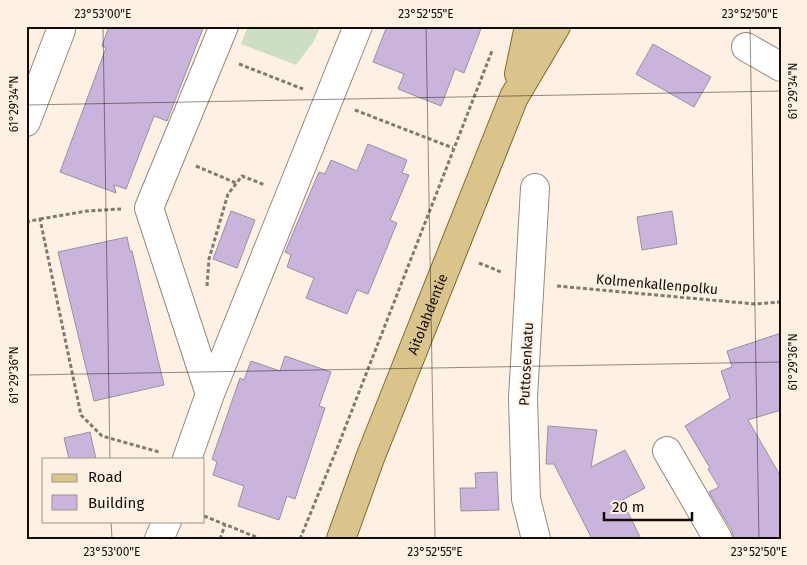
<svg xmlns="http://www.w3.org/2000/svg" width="807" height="565" font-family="'Fira Sans',sans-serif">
<rect width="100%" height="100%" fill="#fff0e4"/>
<!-- green -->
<path fill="#cddfc3" d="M248,26H321L314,41L296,65L241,44Z"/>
<!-- building -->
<path fill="#cbb4db" stroke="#99909f" d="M109,26H204L167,121L154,116L126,189L114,185L116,193L60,172L106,48L102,46Z
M387,26H482L464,73L455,69L441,106L398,89L404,74L373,62Z
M653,44L711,77L694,107L636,74Z
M368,144L407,160L402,173L409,175L390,220L397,223L368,294L357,290L347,314L306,298L314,278L287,267L291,255L285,252L319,172L325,174L331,160L357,171Z
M231,211L255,220L237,268L213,259Z
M672,211L677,244L642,250L637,217Z
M127,237L130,251H132L164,385L94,401L58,252Z
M781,333V410L748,420L781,477V539H734L732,531L709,492L719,487L708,469L710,468L685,426L730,398L721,371L732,367L727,351Z
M285,356L331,372L319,406L325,408L295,499L287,496L279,520L238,506L244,486L213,475L217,462L212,459L240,378L244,380L251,361L280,371Z
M548,426L597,430L591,467L625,450L645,488L622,500L641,539H592L554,464H546Z
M90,432L96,459H69L64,438Z
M497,472L499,510L461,511L460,488H476L475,473Z"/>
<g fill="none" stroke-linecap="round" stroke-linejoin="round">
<defs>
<path id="minor" d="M746,47L781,67
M26,122L61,30L60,26
M535,188L523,398L526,499L536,539
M210,394L149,208L224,26
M667,451L718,539
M187,459L210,394L358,26
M159,539L167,521"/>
<g id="major">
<path d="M519,74L529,26"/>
<path id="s1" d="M341,539L370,458L514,97L556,26"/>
</g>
</defs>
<!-- minor casing -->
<use href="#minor" stroke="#95887d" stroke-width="30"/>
<!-- major casing -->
<use href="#major" stroke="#836a2c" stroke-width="30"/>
<!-- path -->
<path stroke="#827971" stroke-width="3" stroke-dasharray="4 2.5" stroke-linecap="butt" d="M239,64L303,89
M355,110L453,148
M196,166L236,183
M40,219L87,211L121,209
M26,222L40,219L81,415L102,436L159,452
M479,263L501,272
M207,286L209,259L228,194L242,176L265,185
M557,286L755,304L781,302
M204,516L261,539
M220,539L225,525
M300,539L338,446L492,51"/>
<!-- minor -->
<use href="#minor" stroke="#fff" stroke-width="28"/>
<!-- major -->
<use href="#major" stroke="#dac48c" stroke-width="28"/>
</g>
<!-- ticks -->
<path fill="none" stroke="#110c08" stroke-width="1" stroke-opacity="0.45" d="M103,26L110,459M426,26L435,539M750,26L759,539M26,105L781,91M26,375L781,362M111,521L112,539"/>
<g text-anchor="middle" stroke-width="4" stroke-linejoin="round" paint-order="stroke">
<!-- street labels -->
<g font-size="14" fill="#110c08" stroke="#fff0e4">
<text transform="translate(657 284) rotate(5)" y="5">Kolmenkallenpolku</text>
<text dy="5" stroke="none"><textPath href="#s1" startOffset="241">Aitolahdentie</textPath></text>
<text transform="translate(526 364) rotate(-87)" y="5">Puttosenkatu</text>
</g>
</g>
<!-- border -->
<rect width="807" height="565" fill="none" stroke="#fff0e4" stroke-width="55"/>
<!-- legend -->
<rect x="42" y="458" width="162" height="65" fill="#fff0e4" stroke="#a0958c"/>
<rect x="52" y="474" width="25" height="8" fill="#dac48c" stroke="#a0958c"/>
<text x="88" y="482" font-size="15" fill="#110c08">Road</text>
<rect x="52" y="495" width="25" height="15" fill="#cbb4db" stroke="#a0958c"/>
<text x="88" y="508" font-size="15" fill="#110c08">Building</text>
<!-- scale -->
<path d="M604 512v8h88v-8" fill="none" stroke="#110c08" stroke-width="2.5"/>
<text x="612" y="512" font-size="15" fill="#110c08" stroke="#fff0e4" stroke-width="4" paint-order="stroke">20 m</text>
<rect x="28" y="28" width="752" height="510" fill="none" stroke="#110c08" stroke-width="2"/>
<g font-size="12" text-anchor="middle" fill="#110c08">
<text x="103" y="18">23°53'00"E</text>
<text x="426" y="18">23°52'55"E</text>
<text x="750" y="18">23°52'50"E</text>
<text transform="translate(793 91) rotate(-90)" y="4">61°29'34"N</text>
<text transform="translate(14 104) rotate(-90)" y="4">61°29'34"N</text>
<text transform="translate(793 362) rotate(-90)" y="4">61°29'36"N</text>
<text transform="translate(14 375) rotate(-90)" y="4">61°29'36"N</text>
<text x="112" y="556">23°53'00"E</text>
<text x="435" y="556">23°52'55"E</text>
<text x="759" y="556">23°52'50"E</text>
</g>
</svg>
